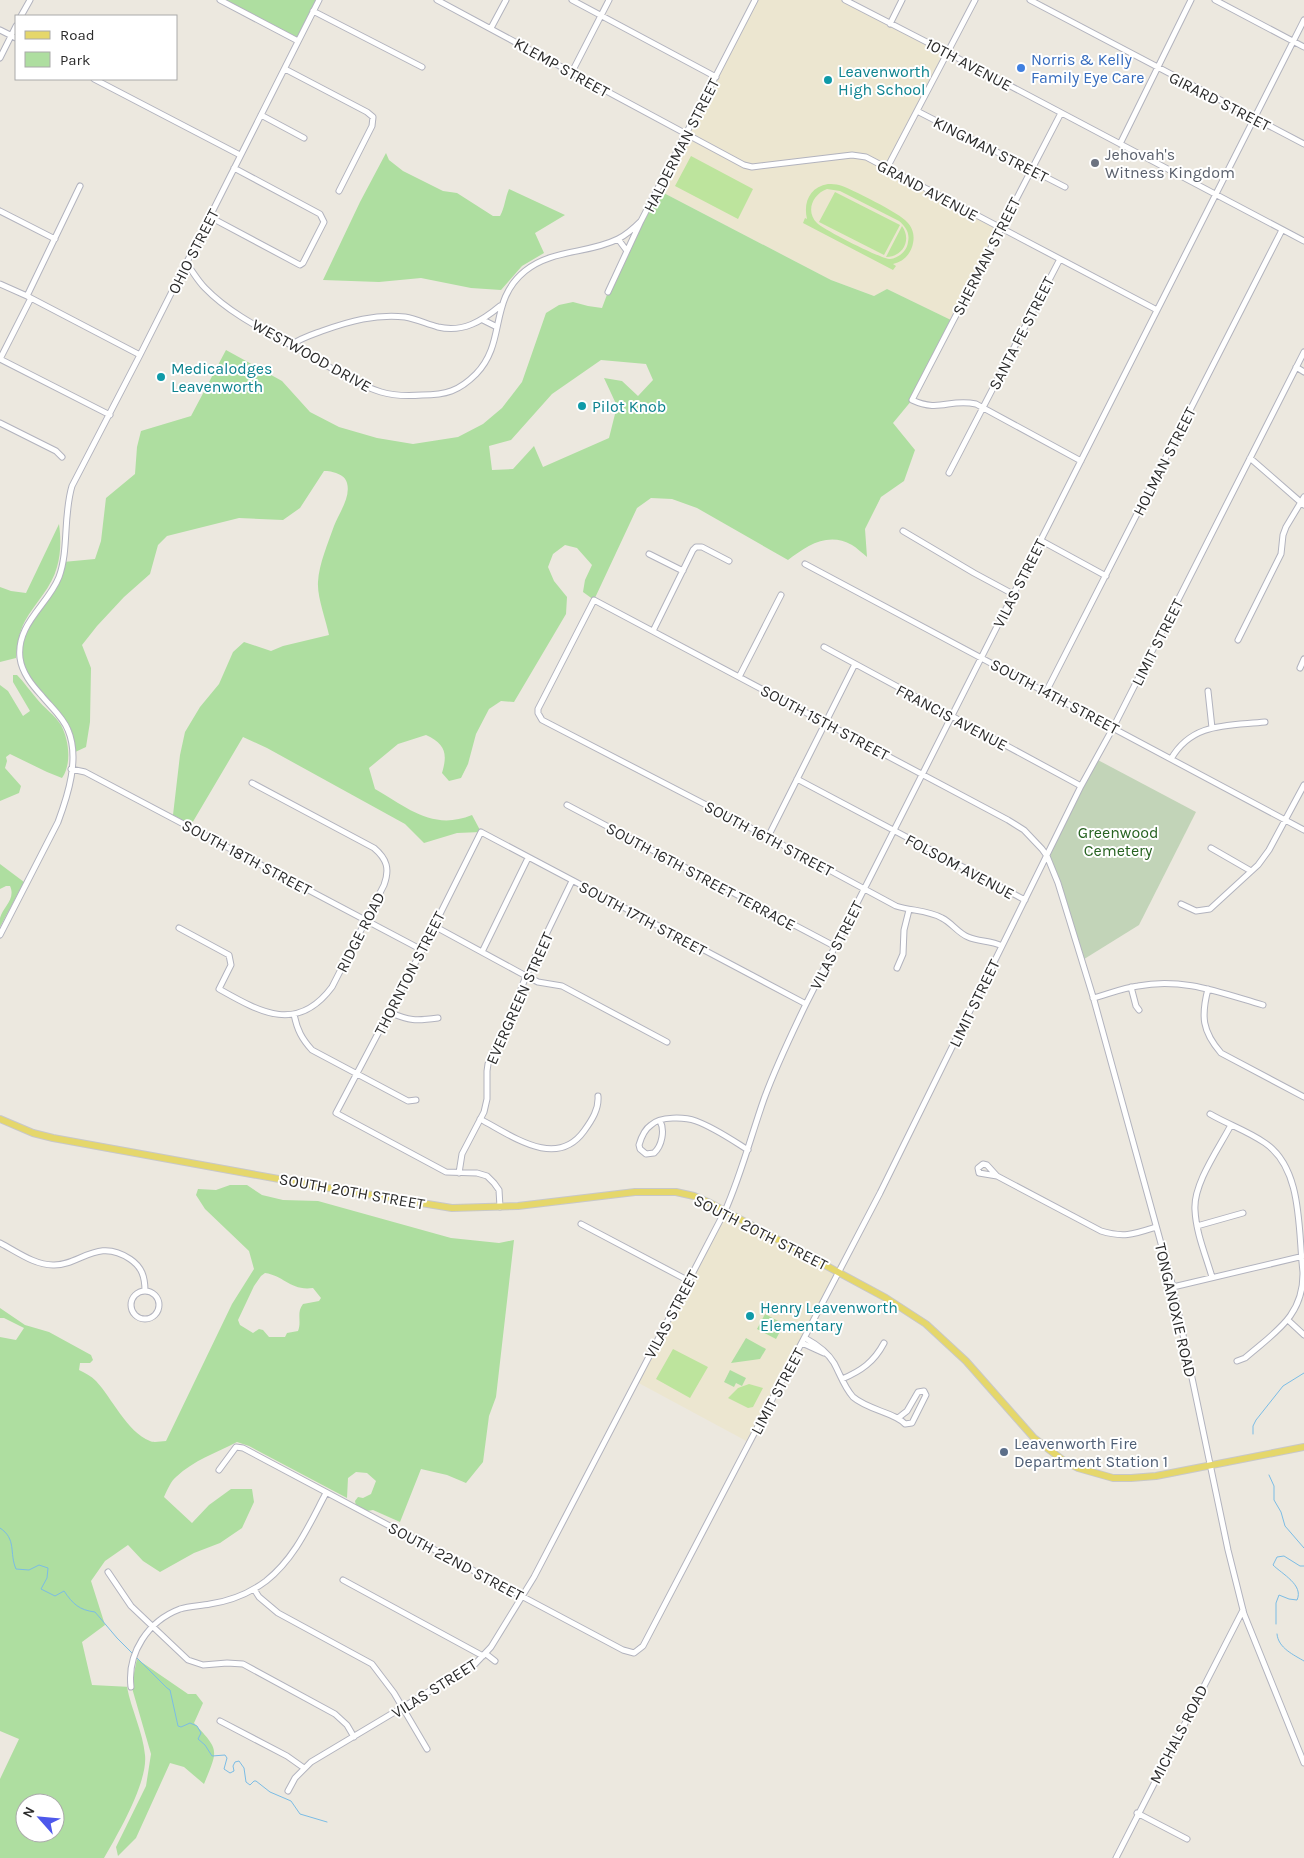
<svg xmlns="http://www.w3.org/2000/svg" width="1304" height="1858" font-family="Karla,sans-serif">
<rect width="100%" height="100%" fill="#ece8df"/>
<!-- education -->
<path fill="#ece6d0" d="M757,0H841L948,53L887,168L1000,229L953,321L887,289L874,296L831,280L658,190Z
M725,1211L838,1272L750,1443L635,1381Z"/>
<!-- green -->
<path fill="#aedea0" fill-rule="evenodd" d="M220,0H319L298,41Z
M386,153L389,160L403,171L443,191L457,193L493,216H500C505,207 505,198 509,189L565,215L535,233L544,253L522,266L501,290L471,288L421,278L379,282L323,280L360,202Z
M658,190L831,280L874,296L887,289L953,321L912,400L893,423L915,450L904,481L881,497L865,529L867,557C862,553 857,548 852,545C828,531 806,546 788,560L697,508L672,499L651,498L637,508L594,600L583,592L585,580L592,565L577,548L565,545L553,554L548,567L554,581L567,597L566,614L514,702L501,701L489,709L476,734L468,764L461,778L449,781L442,773C448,753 445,744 426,735L398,744L369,768L375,789C408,808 433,831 472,815L481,832L457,833L424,843L405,824L267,748L243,737L191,825L173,815L180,755L185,732L200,707L219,684L233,652L244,642L271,651L283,646L329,635C326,620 317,597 318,582C319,564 328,543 334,526C339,513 351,497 347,483C345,474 332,471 324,471L300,508L283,520L239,518L167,536L158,545L150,574L124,597L97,626L82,645L91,668L90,722L86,747L73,753L68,730L36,689L21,664L23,634L59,578L63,562L95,559L101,541L106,498L135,474L137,447L141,431L191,416L226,350L282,381L310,412L339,427L377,438L413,444L458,437L483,424L502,408L522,382L546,313L559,305L573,302L588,306L602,308L608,292ZM601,360L646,364L653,380L638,396L622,381L604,378L617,406L609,438L543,467L534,446L513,469L492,470L489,446L511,440L552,394Z
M59,524C61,538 61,554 57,567C52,587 35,603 25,621C19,632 17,646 16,658L0,662V587L11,591L26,593Z
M13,675H17C24,682 30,691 37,699C44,708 55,715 61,725C69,740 72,764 62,778L47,772L10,754L6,757L7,761L5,768L21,786L19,793L0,801V685L8,691L23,716L30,711L13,682Z
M0,864L24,882L0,927C0,924 0,921 0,918C3,907 16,899 10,886H6L0,889Z
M230,1185H247L262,1195L283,1200L318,1201L451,1238L499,1243L514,1240L496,1397L489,1416L483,1462L466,1483L447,1475L421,1469L400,1522L373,1510L367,1511L356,1506L355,1501L358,1497L363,1498L371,1494L376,1481L367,1473L356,1472L348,1478L347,1498L249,1446L237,1442C216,1453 194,1460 176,1477C171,1481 167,1490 164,1497L192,1523L209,1505L231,1489H252L254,1502L242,1528L220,1543L194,1553L160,1572L143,1561L128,1545L105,1561L91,1581L105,1625L82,1642L92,1685L131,1687L137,1659L188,1694H196L203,1703L194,1723C220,1751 218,1749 204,1784L184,1767L170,1763L136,1838L118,1856L116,1847L146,1786L151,1754L132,1688L127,1687C131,1709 143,1732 145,1755C148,1782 118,1834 104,1858H0V1779L19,1739L0,1731V1337L16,1340L24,1328L4,1318H0V1308L25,1325L49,1332L91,1355L93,1360L90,1363H80L79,1370C85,1373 91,1376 96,1381C112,1398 127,1432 150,1441C154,1443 161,1441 166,1441L232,1304L254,1269L249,1251L205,1209L196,1195L198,1189L216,1190ZM265,1273C285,1276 290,1291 313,1288L321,1298L319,1301L303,1304C296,1313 302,1321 298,1331L287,1333L285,1337H269L263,1330L259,1329L253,1333L240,1325L238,1320L254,1286L261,1276ZM25,1803H55V1833H25Z
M765,1314L784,1324L776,1339L757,1329Z
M746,1338L766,1349L760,1359L731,1363Z
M730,1370L746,1378L742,1386L736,1383L734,1387L724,1382Z"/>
<!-- cemetery -->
<path fill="#c2d4b8" d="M1096,759L1196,812L1139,925L1081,961L1047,856Z"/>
<!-- pitch -->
<path fill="#bde49d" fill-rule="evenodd" d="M691,156L753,189L738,219L675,186Z
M828,184C832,184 836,184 839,185C850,188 901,214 907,222C914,229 915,238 912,247C909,256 902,262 893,264L896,266L893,270L803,223L805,218L807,219C803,202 810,187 828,184ZM827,189L840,191L899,221C906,227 910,233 908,242C907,251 899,258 890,259C881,259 824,230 817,223C805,211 813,194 827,189Z
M835,192L900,225L884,255L819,222Z
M902,226C912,240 903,257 886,257Z
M673,1349L708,1367L690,1398L656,1379Z
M749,1384L763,1388L753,1407L748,1408L728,1398L738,1388Z"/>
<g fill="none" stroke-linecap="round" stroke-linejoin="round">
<!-- stream -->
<path stroke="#7bbce5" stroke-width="1" d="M1253,1434V1426L1256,1420L1283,1386L1304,1373
M1269,1475L1274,1486V1500L1281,1512L1285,1526L1304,1548
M0,1528C17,1539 9,1553 16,1569L29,1570L39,1565L48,1568L47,1578L41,1589L55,1596L64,1591C73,1604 79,1610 95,1612L117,1638L133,1654
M1276,1624V1603L1279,1595L1289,1599L1297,1600C1304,1585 1282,1574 1273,1565L1277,1557L1284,1556L1300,1566H1304
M1277,1634C1278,1648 1294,1655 1304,1661
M136,1657L167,1688L170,1690L178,1726L181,1727L190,1723L197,1726L201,1733L198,1739L205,1745L212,1756L225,1755L227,1758L224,1769L230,1773L234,1771L233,1766L235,1762L239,1761L244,1768L246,1782L250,1785L254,1781H256L270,1792L291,1801L300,1814L327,1822"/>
<defs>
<path id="minor" d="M220,0L298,41
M437,0L744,165L752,167L852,155L866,157L1157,310
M572,0L716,77
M845,0L948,53L1304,241
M1030,0L1304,144
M1215,0L1304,47
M313,11L422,67
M21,16L30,0
M890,24L902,0
M491,28L506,0
M0,30L16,38
M0,58L16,26
M285,69L367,112L373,117L372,126L339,191
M572,72L609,0
M94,79L240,155
M917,111L1065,187
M1061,113L912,400C940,413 949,398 976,404L1081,461
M261,115L304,138
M1120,144L1191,0
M887,168L975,0
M0,211L55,239
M210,217L300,265L303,263L324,222L320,214L234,168
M618,239L627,251
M187,264C193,272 198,281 205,288C231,315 268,332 300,350C326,364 352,383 381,392C394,396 408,396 422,395C446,395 459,391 476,374C507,342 488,301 525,271C552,249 588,254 618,239C626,235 634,228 641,221
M0,284L27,296L140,355
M608,292L641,221L755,0
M27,296L80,186
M483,320L497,327
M291,345C301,338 311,335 322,331C350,321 375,314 405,317C416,319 427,324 438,327C463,333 482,321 500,306
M0,359L110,415
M0,359L31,298
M1296,367L1304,372
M0,423L56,451L62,457
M1250,458L1304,505
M949,473L1060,259
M903,531L974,573L1013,594
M1040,540L1106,576
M649,554L683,571
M805,564L1304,830
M653,631L693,550L696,547H702L729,561
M1238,640L1281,554L1283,535L1286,527L1304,497
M824,647L1081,786
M1300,668L1304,659
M739,677L781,595
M1208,691L1212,728
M1046,692L1282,230
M1171,759C1192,722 1228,726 1265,722
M71,769L85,772L422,950
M797,779L1025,900
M567,805L836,947
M768,837L855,664
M1211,848L1251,871
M1181,904L1196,911L1210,909L1258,865L1269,850L1304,785
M434,926L526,976L538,982L562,986L667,1042
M179,928L229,955L231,965L219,989C260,1012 297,1034 332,987L384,885C390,869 387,859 374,848L252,783
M0,935L58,822C68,795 80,758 68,730C63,717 51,707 42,696C32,685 22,673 20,658C16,624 48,605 59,577C69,550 63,516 72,486L140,355L319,0
M1002,946C990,940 979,942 968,937C958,933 952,923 942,918C928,910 911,911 896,906L768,837L542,720L538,713V709L594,600L1008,820L1024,830L1042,849L1047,856L1058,883L1094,1000L1173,1287L1228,1550L1244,1614L1304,1763
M482,952L528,858
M897,968L903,954L904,930L909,910
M1131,987L1136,1006L1139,1010
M1208,989C1201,1016 1202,1031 1221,1053L1304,1097
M1093,998C1108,994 1123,988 1138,986C1182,977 1221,993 1263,1005
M389,1012C409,1021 416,1021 438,1018
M294,1014C297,1030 302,1039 312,1050L408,1101L416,1100
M1210,1114C1227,1124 1248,1131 1265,1143C1303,1169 1298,1230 1303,1272C1304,1316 1275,1332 1245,1358L1237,1361
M480,1119C511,1135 556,1170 584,1131C592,1120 599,1109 598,1096
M660,1121C665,1130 662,1146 654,1153L646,1154L640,1149L639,1145C641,1138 645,1129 651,1125C660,1116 685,1117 696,1121C715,1128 732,1140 748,1150
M459,1173L462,1154L484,1112L487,1099V1071L488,1064L507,1026L526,976L572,881
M997,1176L979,1173L978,1168L983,1164L987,1165L997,1176L1101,1231C1124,1238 1134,1234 1156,1227
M500,1207L499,1190L494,1183L487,1176L477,1173L446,1172L336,1113L422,950L481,832L806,1004
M581,1224L689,1281
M1197,1226L1243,1213
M0,1243C16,1251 34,1265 53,1265C80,1266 97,1237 130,1259C142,1267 145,1277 145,1291
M1212,1277C1206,1256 1196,1233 1195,1210C1193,1184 1219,1148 1231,1125
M1173,1287L1304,1256
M131 1305a14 14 0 1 1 28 0a14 14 0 1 1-28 0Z
M1289,1321L1304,1335
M805,1338C816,1344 827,1351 834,1363C840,1374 844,1387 853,1397C868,1410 896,1413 905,1424L912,1423L926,1395L924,1391L918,1392L907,1411L898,1418
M802,1343L824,1353
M842,1379C861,1371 874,1362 884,1343
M219,1470L236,1447L243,1448L623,1650L634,1653L643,1646L880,1193L1081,786L1113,728L1304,352
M108,1572L131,1606L188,1660L203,1665L227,1663L243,1664L335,1714L347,1725L354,1737
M343,1580L483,1656
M254,1589L259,1597L278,1613L372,1664L394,1693L427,1749
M486,1654L495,1661
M131,1687C127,1653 148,1621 180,1609C190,1606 200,1606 210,1604C230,1601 250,1593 266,1581C295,1558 309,1525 326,1493
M220,1721L287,1756L304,1768
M288,1791L295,1778L311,1762L475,1664L491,1647L534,1577L725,1211C741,1175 751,1136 764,1099C776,1066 791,1035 806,1004L1304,20
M1137,1813L1187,1839
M1116,1858L1243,1610"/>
<path id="major" d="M0,1119L33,1133L53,1138L323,1187L452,1208L518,1206L635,1192H676L694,1196L710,1203L886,1298L926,1324L966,1361L1034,1438L1064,1461L1078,1468L1113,1478H1131L1156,1476L1304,1447"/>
</defs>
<!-- minor casing -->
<use href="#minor" stroke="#b2b3be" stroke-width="7"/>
<!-- major casing -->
<use href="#major" stroke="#c8c8c8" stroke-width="8"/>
<!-- minor -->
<use href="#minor" stroke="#fff" stroke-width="5"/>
<!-- major -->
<use href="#major" stroke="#e5d76b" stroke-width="6"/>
</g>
<!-- markers -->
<circle fill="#3f7fe0" stroke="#fff" stroke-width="2" cx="1021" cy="68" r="5"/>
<g fill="#0f9aa8" stroke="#fff" stroke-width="2">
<circle cx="828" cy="80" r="5"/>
<circle cx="161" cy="377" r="5"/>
<circle cx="582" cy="406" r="5"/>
<circle cx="750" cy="1316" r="5"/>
</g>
<circle fill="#6b7280" stroke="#fff" stroke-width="2" cx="1095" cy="163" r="5"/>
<circle fill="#5c6f8a" stroke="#fff" stroke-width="2" cx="1004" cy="1452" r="5"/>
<g text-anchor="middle" stroke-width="4" stroke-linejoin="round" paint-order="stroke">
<!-- shop labels -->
<g font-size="16" fill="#366cbe" stroke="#fff" text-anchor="start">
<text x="1031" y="65">Norris &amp; Kelly<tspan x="1031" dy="18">Family Eye Care</tspan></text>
</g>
<!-- street labels -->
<g font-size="16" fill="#2b2b2b" stroke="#fff">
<text transform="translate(969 64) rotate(28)" y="6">10TH AVENUE</text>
<text transform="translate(562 67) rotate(29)" y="6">KLEMP STREET</text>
<text transform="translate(1220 101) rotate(27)" y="6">GIRARD STREET</text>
<text transform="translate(681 145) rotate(-63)" y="6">HALDERMAN STREET</text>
<text transform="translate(991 149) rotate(27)" y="6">KINGMAN STREET</text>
<text transform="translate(928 190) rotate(28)" y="6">GRAND AVENUE</text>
<text transform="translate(193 251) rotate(-63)" y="6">OHIO STREET</text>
<text transform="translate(986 256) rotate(-63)" y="6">SHERMAN STREET</text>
<text transform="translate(1021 333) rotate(-63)" y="6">SANTA FE STREET</text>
<text transform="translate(312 355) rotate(29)" y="6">WESTWOOD DRIVE</text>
<text transform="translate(1164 461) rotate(-63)" y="6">HOLMAN STREET</text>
<text transform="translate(1019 583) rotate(-63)" y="6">VILAS STREET</text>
<text transform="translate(1157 642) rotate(-63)" y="6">LIMIT STREET</text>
<text transform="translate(1055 696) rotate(28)" y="6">SOUTH 14TH STREET</text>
<text transform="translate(952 717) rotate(28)" y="6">FRANCIS AVENUE</text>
<text transform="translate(825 722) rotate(28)" y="6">SOUTH 15TH STREET</text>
<text transform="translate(769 838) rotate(28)" y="6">SOUTH 16TH STREET</text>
<text transform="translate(247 857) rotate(28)" y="6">SOUTH 18TH STREET</text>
<text transform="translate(960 866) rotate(28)" y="6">FOLSOM AVENUE</text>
<text transform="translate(701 876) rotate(28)" y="6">SOUTH 16TH STREET TERRACE</text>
<text transform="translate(643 918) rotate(28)" y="6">SOUTH 17TH STREET</text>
<text transform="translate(360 932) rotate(-63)" y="6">RIDGE ROAD</text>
<text transform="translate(836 945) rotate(-63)" y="6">VILAS STREET</text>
<text transform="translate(409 973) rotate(-63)" y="6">THORNTON STREET</text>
<text transform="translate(519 998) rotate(-66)" y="6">EVERGREEN STREET</text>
<text transform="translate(974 1003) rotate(-64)" y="6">LIMIT STREET</text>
<text transform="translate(352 1191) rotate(10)" y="6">SOUTH 20TH STREET</text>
<text transform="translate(761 1232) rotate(27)" y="6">SOUTH 20TH STREET</text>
<text transform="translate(1176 1310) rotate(77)" y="6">TONGANOXIE ROAD</text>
<text transform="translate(671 1314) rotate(-62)" y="6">VILAS STREET</text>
<text transform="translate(777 1391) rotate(-62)" y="6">LIMIT STREET</text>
<text transform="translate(456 1561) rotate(28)" y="6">SOUTH 22ND STREET</text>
<text transform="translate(434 1688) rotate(-32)" y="6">VILAS STREET</text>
<text transform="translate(1178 1734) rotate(-63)" y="6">MICHALS ROAD</text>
</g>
<!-- culture labels -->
<g font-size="16" fill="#0d838f" stroke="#fff" text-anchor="start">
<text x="838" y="77">Leavenworth<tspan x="838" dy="18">High School</tspan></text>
<text x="171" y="374">Medicalodges<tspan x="171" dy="18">Leavenworth</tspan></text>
<text x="592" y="412">Pilot Knob</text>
<text x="760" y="1313">Henry Leavenworth<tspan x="760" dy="18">Elementary</tspan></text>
</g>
<!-- worship labels -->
<g font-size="16" fill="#5b616d" stroke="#fff" text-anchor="start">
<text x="1105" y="160">Jehovah's<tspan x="1105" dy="18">Witness Kingdom</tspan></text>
</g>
<!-- park labels -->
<g font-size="16" fill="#276321" stroke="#fff">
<text x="1118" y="838">Greenwood<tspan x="1118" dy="18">Cemetery</tspan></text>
</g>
<!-- service labels -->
<g font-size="16" fill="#4e5e75" stroke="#fff" text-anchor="start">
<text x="1014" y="1449">Leavenworth Fire<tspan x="1014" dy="18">Department Station 1</tspan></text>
</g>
</g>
<!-- legend -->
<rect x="15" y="15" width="162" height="65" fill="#ffffff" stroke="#aaaaaa"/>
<rect x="25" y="31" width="25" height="8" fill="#e5d76b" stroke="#aaaaaa"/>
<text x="60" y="40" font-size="15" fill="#2b2b2b">Road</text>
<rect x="25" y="52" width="25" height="15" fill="#aedea0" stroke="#aaaaaa"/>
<text x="60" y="65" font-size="15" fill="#2b2b2b">Park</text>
<!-- north arrow -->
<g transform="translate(40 1818) rotate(297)"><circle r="24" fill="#ffffff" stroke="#aaaaaa"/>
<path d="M0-4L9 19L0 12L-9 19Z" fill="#4d58eb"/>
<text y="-8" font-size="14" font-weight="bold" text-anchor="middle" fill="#2b2b2b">N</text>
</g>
</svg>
